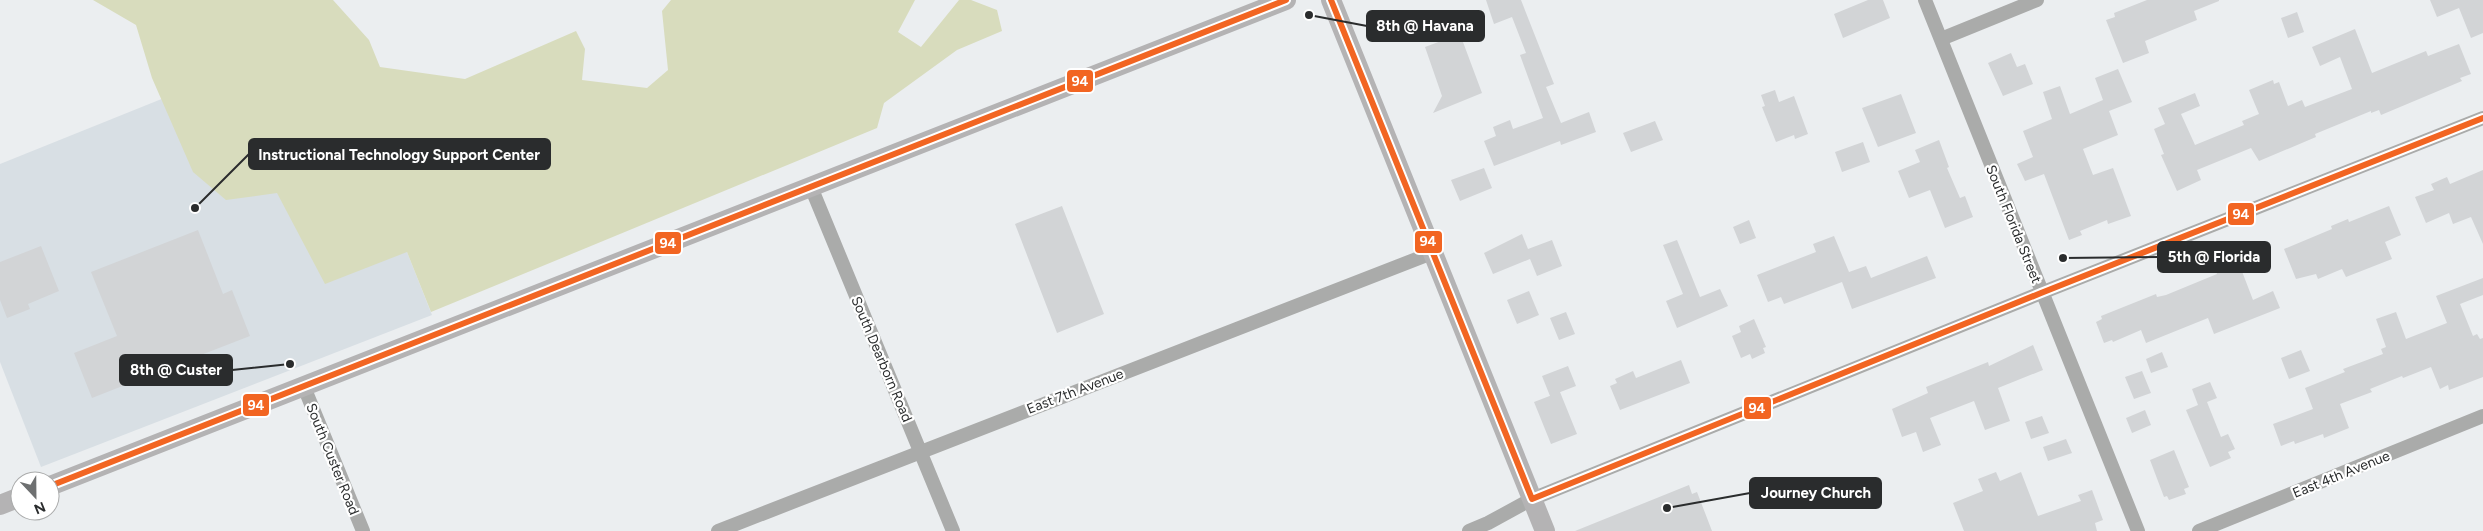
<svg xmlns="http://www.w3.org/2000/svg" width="2483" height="531" font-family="Figtree,sans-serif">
<rect width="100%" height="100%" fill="#ebeef0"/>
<!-- built -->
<path fill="#d8dfe4" d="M321,35L432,315L41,467L0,362V164Z"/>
<!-- green -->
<path fill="#d8dcbd" d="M88,0H333L369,40L380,67L465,79L576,31L585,49L582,80L647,88L668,70L662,11L671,0H915L898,32L921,47L959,0H971L997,10L1002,31L957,50L884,103L877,128L431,312L407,252L325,284L277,193L226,200L193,172L152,78L136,25L93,0Z"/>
<!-- building -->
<path fill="#d2d4d6" d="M1486,0H1521L1554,84L1546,87L1561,123L1589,112L1596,132L1561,145L1560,141L1494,166L1484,141L1496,136L1493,127L1510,120L1513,129L1543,118L1520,55L1526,53L1512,17L1494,24Z
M1868,0H1883L1890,18L1843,38L1834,14Z
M2147,0H2219V1L2194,11L2197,20L2145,41L2149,53L2123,63L2106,20L2115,17L2114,13Z
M2430,0H2483V33L2471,38L2459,8L2437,17Z
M2297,12L2304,32L2288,38L2281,18Z
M2355,29L2372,73L2426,51L2428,56L2459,44L2471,74L2460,78L2462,81L2381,115L2379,110L2371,113V111L2315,134L2316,137L2259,161L2251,148L2197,170L2201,180L2177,191L2161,155L2164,154L2154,129L2165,124L2158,108L2195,93L2200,106L2181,114L2195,145L2244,125L2242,121L2259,114L2249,90L2273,80L2274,84L2279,82L2288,106L2302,100L2305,107L2352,89L2340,57L2320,66L2312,47Z
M1460,34L1482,93L1433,113L1442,96L1425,47Z
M2011,53L2017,67L2025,64L2033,84L2003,96L1988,63Z
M2118,69L2132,102L2109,111L2118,135L2083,149L2093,175L2113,168L2131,216L2108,224L2107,220L2080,231L2082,235L2069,240L2044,174L2025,181L2017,164L2033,157L2023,131L2052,119L2043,92L2060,86L2070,114L2103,100L2095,78Z
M1775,90L1779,102L1794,96L1808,134L1795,139L1794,135L1776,142L1762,107L1765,106L1761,95Z
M1901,94L1916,133L1878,147L1862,108Z
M1655,121L1663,140L1631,152L1623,133Z
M1939,140L1949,167L1947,168L1960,198L1965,196L1973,217L1945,228L1930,190L1909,198L1898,171L1920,162L1915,150Z
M1863,142L1870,162L1842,172L1835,152Z
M1484,168L1492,188L1460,201L1451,180Z
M2483,170V244L2471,217L2453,224L2449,213L2426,223L2415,197L2434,190L2431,184L2447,177L2450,184Z
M1062,206L1104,314L1057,333L1015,224Z
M2389,206L2401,235L2385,242L2392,259L2346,277L2342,269L2318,279L2316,274L2296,279L2284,249L2332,229L2331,226L2348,219L2349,222Z
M1749,220L1756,238L1740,244L1733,227Z
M198,230L223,294L232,290L250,336L188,360L187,356L152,370L153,374L92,398L74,353L117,336L91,272Z
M1522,234L1528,249L1552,240L1562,266L1537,276L1530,259L1493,274L1484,253Z
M1834,236L1849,272L1866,266L1871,278L1927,256L1936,278L1852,309L1842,282L1784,304L1781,297L1768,302L1757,275L1816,252L1813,244Z
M1677,240L1700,297L1720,289L1728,306L1677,328L1666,301L1683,294L1663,245Z
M41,246L59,291L28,304L30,309L7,318L0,300V262Z
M2238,261L2253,300L2273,291L2280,308L2214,334L2208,318L2146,343L2141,330L2113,342L2112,340L2104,343L2096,322L2102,319L2101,316L2156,294L2157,297L2166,295L2217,274L2215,269Z
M2483,278V295L2460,304L2473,336L2477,334L2480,339L2483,338V377L2449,390L2448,385L2440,389L2431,367L2403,378L2402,376L2370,389L2372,392L2340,404L2349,428L2324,438L2323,434L2295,444L2294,441L2281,446L2273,424L2313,409L2305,388L2345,372L2343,369L2383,354L2381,349L2386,347L2376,319L2396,312L2406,339L2447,323L2436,296Z
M1529,291L1539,315L1517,324L1507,300Z
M1566,312L1575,334L1559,340L1550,318Z
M1754,319L1766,347L1763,348L1765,353L1752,359L1750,354L1741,358L1732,336L1741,332L1739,326Z
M2033,345L2043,370L1998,388L2010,421L1985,430L1974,401L1930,418L1941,445L1923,452L1916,432L1902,437L1892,409L1928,393L1926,387L1988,362L1989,366Z
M2301,350L2310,371L2289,379L2281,358Z
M2162,352L2168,367L2151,373L2146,359Z
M1681,360L1690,383L1620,410L1610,386L1617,383L1615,379L1633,371L1636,378Z
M1568,366L1576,386L1550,396L1542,376Z
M2142,371L2151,393L2134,399L2125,377Z
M2210,382L2217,398L2207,402L2221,437L2228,434L2235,449L2228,452L2231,458L2210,467L2186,410L2198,405L2192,389Z
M1560,392L1577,434L1551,444L1534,402Z
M2145,410L2151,425L2132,433L2126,418Z
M2042,416L2049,433L2031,439L2025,422Z
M2066,439L2072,453L2048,461L2043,447Z
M2174,450L2189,487L2184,489L2186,494L2169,500L2167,496L2164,497L2150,460Z
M1996,472L2000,481L2021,472L2038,516L2081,501L2078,495L2092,490L2103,520L2095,523L2097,531H1964L1953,503L1983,491L1978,479Z
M1689,485L1692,494L1697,492L1712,531H1575Z"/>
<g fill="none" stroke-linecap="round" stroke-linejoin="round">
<!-- street -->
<path stroke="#aaabaa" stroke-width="14" d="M1925,0L2138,531
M1941,39L2037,0
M811,187L953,531
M304,387L363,531
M718,531L1432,253
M1469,531L1488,523L1532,499L2041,293L2483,118
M2199,531L2483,416"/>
<!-- secondary -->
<path stroke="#b4b3b4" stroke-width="20" d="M1331,0L1545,531
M50,486L1286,0
M0,505L20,497"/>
<defs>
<path id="bus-1" d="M1331,0L1532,499L2041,293L2483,118
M50,486L1286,0"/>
</defs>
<!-- bus-1 casing -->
<use href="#bus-1" stroke="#fff" stroke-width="10"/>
<!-- bus-1 -->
<use href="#bus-1" stroke="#f26522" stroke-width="6"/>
</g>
<g text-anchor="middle" stroke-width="4.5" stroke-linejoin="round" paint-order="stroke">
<!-- street labels -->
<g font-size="14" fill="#2a2c2d" stroke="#fff">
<text transform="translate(2014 224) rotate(68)" y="5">South Florida Street</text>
<text transform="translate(882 359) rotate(67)" y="5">South Dearborn Road</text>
<text transform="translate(1075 391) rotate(-21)" y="5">East 7th Avenue</text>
<text transform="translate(333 459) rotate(68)" y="5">South Custer Road</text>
<text transform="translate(2341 474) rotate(-22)" y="5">East 4th Avenue</text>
</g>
</g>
<!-- callouts -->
<path fill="none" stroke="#2a2c2d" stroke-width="2" d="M1309 15L1367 26M195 208L249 154M2063 258L2158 257M290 364L232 370M1667 508L1750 493"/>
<g fill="#2a2c2d" stroke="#fff" stroke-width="2">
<circle cx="1309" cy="15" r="5"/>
<circle cx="195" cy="208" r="5"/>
<circle cx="2063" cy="258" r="5"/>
<circle cx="290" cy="364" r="5"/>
<circle cx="1667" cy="508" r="5"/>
</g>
<g fill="#2a2c2d" stroke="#2a2c2d" stroke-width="2">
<rect x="1367" y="11" width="117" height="30" rx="5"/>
<rect x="249" y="139" width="301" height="30" rx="5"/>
<rect x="2158" y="242" width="112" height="30" rx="5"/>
<rect x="120" y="355" width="112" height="30" rx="5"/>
<rect x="1750" y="478" width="131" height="30" rx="5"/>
</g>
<g font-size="15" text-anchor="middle" font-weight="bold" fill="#fff">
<text x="1425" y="31">8th @ Havana</text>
<text x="399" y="160">Instructional Technology Support Center</text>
<text x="2214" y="262">5th @ Florida</text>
<text x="176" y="375">8th @ Custer</text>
<text x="1816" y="498">Journey Church</text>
</g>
<g stroke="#fff" stroke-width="2">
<rect x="1066" y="69" width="28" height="24" rx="5" fill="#f26522"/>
<rect x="2227" y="202" width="28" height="24" rx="5" fill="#f26522"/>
<rect x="1414" y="230" width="29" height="24" rx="5" fill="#f26522"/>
<rect x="654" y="231" width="28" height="24" rx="5" fill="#f26522"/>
<rect x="242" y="393" width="28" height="24" rx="5" fill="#f26522"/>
<rect x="1743" y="396" width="29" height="24" rx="5" fill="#f26522"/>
</g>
<g font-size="14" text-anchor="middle" font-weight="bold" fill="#fff">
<text x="1080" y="86">94</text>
<text x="2241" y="219">94</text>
<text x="1428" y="246">94</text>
<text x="668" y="248">94</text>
<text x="256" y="410">94</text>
<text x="1757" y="413">94</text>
</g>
<!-- north arrow -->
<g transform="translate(35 496) rotate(158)"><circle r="24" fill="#ffffff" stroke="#aaabab"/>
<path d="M0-4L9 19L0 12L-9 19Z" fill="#6e7071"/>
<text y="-8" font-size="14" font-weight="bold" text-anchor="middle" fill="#2a2c2d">N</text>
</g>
</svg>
